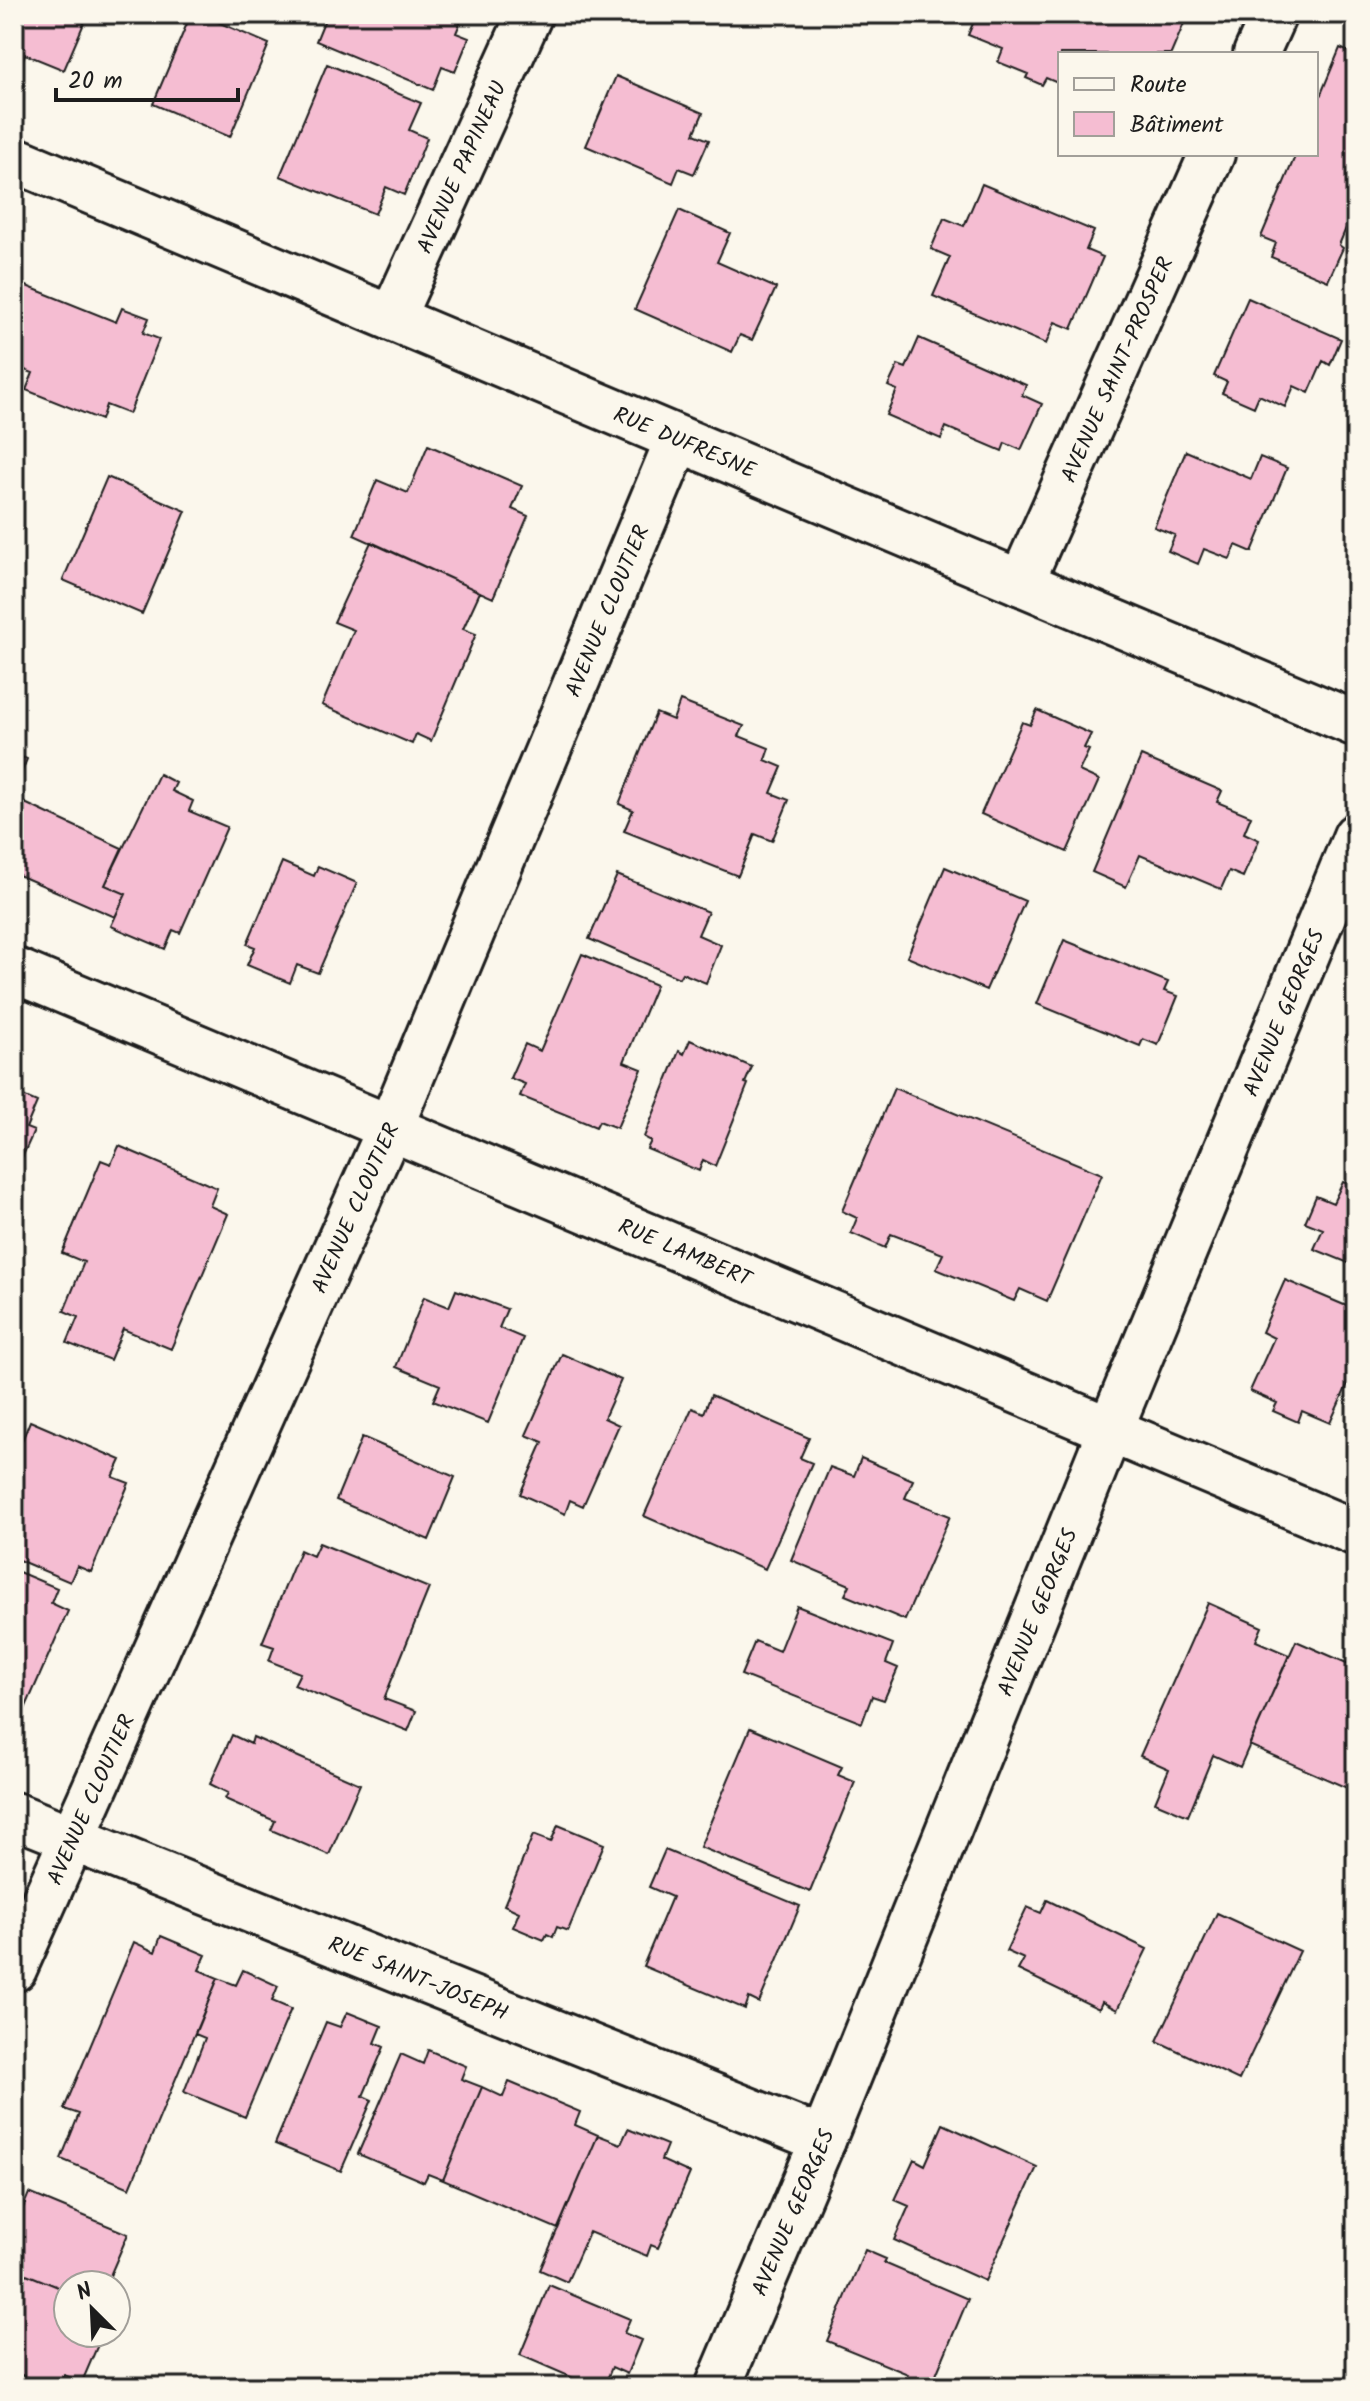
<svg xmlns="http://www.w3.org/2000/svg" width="1370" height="2401" font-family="Kalam,sans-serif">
<rect width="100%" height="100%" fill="#fbf7ec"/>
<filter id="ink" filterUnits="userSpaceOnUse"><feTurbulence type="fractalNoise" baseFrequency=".0125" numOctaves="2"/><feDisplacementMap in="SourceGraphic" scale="16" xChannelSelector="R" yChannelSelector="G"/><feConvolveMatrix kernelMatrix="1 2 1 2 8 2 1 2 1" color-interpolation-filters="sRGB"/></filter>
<g filter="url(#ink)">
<!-- building -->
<path fill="#f5bdd2" stroke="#1c1c1c" stroke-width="2" d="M14,14H88L64,70L25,54L22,61L14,58Z
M191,14H199L269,44L230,137L153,104Z
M327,14H464L456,33L469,38L455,72L442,67L433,90L316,41Z
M977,14H1188L1171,54H1060V84L1046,78L1042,85L1026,78L1028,74L998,62L1003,49L968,35Z
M1340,48L1356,55V204L1339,245L1343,248L1328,281L1271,257L1276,243L1261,237L1296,154H1316V106Z
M327,64L421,103L409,130L427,138L404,195L386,187L375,214L280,176Z
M616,76L703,113L694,134L709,140L694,174L679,168L673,183L586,146Z
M982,184L1094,231L1086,250L1103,257L1072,329L1055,322L1046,344L933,296L950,257L931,249L944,218L964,226Z
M679,210L730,233L717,262L776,288L752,340L740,335L732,352L635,309Z
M14,281L116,322L122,308L149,318L143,333L159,339L129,414L106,405L101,420L26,390L33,373L14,366Z
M1248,298L1341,339L1330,365L1323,361L1309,393L1294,386L1285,407L1259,395L1254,407L1222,393L1227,382L1214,376Z
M919,338L1026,385L1022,395L1042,404L1021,450L1005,443L1002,451L946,427L941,439L886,415L897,390L888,386L898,365L906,368Z
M428,445L522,486L512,509L528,516L493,598L354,535L377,480L408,493Z
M1186,451L1251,479L1260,457L1287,468L1252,552L1236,545L1230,559L1204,549L1198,564L1168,551L1175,535L1154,527Z
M107,477L186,511L142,614L63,580Z
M371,542L480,592L463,629L476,634L431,741L416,734L412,744L322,705L354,630L334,622Z
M680,701L744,726L739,736L769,748L765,760L782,767L771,793L789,800L772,841L755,834L738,876L624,831L633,810L619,804L656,713L673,720Z
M1037,710L1091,734L1084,748L1089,750L1079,771L1099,780L1067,852L981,814L1022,722L1030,725Z
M14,754L27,759L14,790Z
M1141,756L1222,791L1217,802L1251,816L1244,833L1259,840L1243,877L1229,871L1221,889L1140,855L1126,887L1092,872Z
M159,774L176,783L172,791L193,801L189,811L227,827L180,933L173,930L165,949L111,926L126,894L105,885Z
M14,798L122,848L105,885L126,894L115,917L14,873Z
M282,862L314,876L318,866L357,883L318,973L297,965L290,983L247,965L255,947L247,944Z
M945,867L1025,901L986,990L907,957Z
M617,875L708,912L698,935L721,945L706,983L682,973L679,978L589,939Z
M1064,940L1168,982L1164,991L1178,996L1158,1045L1143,1039L1140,1046L1037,1004Z
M582,954L656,985L624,1062L642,1069L617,1128L599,1121L596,1127L520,1096L525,1084L510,1078L525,1044L540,1051Z
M690,1040L752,1067L745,1083L748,1084L715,1166L703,1160L699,1171L647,1149L651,1141L644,1137L679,1051L684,1054Z
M894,1088L1102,1174L1047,1301L1020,1289L1014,1301L936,1269L943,1254L891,1234L885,1248L851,1233L857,1218L842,1211Z
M14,1092L37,1102L26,1128L34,1131L14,1175Z
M119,1146L217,1188L210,1206L228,1214L171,1349L123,1329L110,1360L67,1343L78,1317L64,1311L84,1262L62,1253L101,1160L111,1164Z
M1343,1182L1356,1187V1266L1314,1249L1323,1229L1305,1222L1316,1196L1333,1203Z
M1285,1280L1356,1310V1366L1330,1423L1302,1411L1298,1422L1273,1411L1277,1403L1250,1391L1274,1338L1262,1332Z
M456,1290L507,1309L499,1328L523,1338L488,1423L433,1401L440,1385L396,1367L424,1297L449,1307Z
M562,1354L621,1380L604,1418L619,1425L583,1506L570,1500L565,1514L520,1494L543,1442L526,1435Z
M711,1395L809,1438L800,1458L812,1463L765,1569L644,1516L692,1408L704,1413Z
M30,1421L121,1460L113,1477L129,1483L91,1572L77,1566L70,1582L14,1558V1460Z
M362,1437L455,1477L429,1540L336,1500Z
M861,1458L913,1480L905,1498L950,1516L905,1620L845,1595L850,1585L791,1560L830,1467L854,1476Z
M319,1543L429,1588L384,1699L416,1711L408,1731L294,1685L300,1673L269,1661L274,1647L262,1643L300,1550L313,1556Z
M14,1570L57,1588L51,1603L68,1611L25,1709L14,1705Z
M1208,1603L1262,1627L1256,1641L1289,1655L1240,1767L1213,1755L1188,1816L1155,1802L1169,1769L1140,1756Z
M797,1606L893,1644L886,1663L898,1668L884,1700L872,1696L862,1723L741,1675L755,1641L779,1651Z
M1296,1641L1356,1667L1354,1791L1249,1745Z
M750,1728L842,1767L838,1775L855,1782L810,1892L700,1847Z
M232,1735L251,1744L253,1737L360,1784L329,1855L271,1830L275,1821L225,1799L228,1793L210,1784Z
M558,1825L604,1844L568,1931L557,1927L553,1937L547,1934L544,1940L513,1927L519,1912L504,1905L533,1835L551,1842Z
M665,1850L800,1906L759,2003L749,1998L745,2009L643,1966L672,1897L649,1887Z
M1047,1900L1147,1949L1117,2010L1102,2002L1099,2009L1018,1970L1024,1959L1006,1951L1027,1907L1041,1913Z
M1217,1913L1300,1951L1239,2080L1157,2041Z
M161,1936L206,1955L199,1970L218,1978L130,2188L61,2159L79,2114L64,2109L134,1942L155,1952Z
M243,1970L278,1986L272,2001L291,2009L245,2117L184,2092L205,2038L195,2034L218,1978L236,1985Z
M347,2012L382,2026L375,2043L384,2047L363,2096L372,2100L341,2171L275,2144L326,2022L340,2027Z
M428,2050L466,2066L461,2079L482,2087L443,2180L428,2174L424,2182L358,2154L401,2054L423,2064Z
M509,2082L580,2112L575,2125L598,2135L558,2229L443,2180L482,2087L503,2097Z
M943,2124L1037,2167L985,2281L894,2240L909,2206L895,2200L914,2159L925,2165Z
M628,2129L667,2145L661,2160L690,2173L658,2248L651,2245L647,2256L589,2232L567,2282L540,2270L598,2135L621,2144Z
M29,2193L128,2234L106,2285H68V2291L14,2269V2210L21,2213Z
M865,2250L886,2259L884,2263L968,2299L931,2387H903L908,2374L827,2341Z
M14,2269L68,2291V2333H103L82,2382L64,2375L59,2387H51L14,2372Z
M549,2285L630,2319L624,2333L641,2340L627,2374L612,2367L604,2387H594L520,2355Z"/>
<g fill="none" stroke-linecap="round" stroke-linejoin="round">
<defs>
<g id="minor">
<path d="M1256,54L1274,14"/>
<path id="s1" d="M14,159L1356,724"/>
<path id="s2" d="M392,318L530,14"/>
<path id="s3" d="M1021,583L1212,154"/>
<path id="s4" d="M14,970L1356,1533"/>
<path id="s5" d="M14,1815L823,2140"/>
<path id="s6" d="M14,1969L390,1128L678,439"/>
<path id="s7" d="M718,2387L823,2140L1110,1430L1356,836"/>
</g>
</defs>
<!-- minor casing -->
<use href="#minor" stroke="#1c1c1c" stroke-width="50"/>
<!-- minor -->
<use href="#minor" stroke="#fbf7ec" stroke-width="44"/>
</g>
</g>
<g text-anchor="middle" stroke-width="6" stroke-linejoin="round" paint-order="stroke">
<!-- street labels -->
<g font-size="22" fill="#1c1c1c" stroke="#fbf7ec">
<text dy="8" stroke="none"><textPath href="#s2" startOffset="166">AVENUE PAPINEAU</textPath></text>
<text dy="8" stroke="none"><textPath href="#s3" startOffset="234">AVENUE SAINT-PROSPER</textPath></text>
<text dy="8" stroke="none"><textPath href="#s1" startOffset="728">RUE DUFRESNE</textPath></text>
<text dy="8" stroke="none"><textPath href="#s6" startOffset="1482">AVENUE CLOUTIER</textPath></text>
<text dy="8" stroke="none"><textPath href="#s7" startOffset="1486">AVENUE GEORGES</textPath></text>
<text dy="8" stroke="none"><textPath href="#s6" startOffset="834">AVENUE CLOUTIER</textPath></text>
<text dy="8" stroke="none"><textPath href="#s4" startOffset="728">RUE LAMBERT</textPath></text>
<text dy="8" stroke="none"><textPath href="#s7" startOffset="838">AVENUE GEORGES</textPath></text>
<text dy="8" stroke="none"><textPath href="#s6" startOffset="186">AVENUE CLOUTIER</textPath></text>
<text dy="8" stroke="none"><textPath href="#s5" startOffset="436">RUE SAINT-JOSEPH</textPath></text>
<text dy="8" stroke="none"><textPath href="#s7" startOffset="190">AVENUE GEORGES</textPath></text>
</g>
</g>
<!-- margin -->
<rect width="1370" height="2401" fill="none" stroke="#fbf7ec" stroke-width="48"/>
<rect x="24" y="24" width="1322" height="2353" fill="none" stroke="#1c1c1c" stroke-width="3" filter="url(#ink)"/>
<!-- legend -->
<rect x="1058" y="52" width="260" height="104" fill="#fbf7ec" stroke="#a29f99" stroke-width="2"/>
<rect x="1074" y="78" width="40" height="12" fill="#fbf7ec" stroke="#a29f99" stroke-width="2"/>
<text x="1130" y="92" font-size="24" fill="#1c1c1c">Route</text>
<rect x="1074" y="112" width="40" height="24" fill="#f5bdd2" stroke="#a29f99" stroke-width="2"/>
<text x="1130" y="132" font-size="24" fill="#1c1c1c">Bâtiment</text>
<!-- north arrow -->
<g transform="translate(92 2309) rotate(336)"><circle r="38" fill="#fbf7ec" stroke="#a29f99" stroke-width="2"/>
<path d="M0-6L14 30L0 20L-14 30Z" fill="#1c1c1c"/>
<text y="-12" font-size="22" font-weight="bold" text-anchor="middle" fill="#1c1c1c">N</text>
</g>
<!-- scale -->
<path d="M56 88v12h182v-12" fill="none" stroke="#1c1c1c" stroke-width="4"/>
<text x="68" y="88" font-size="24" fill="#1c1c1c" stroke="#fbf7ec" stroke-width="6" paint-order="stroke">20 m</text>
</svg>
